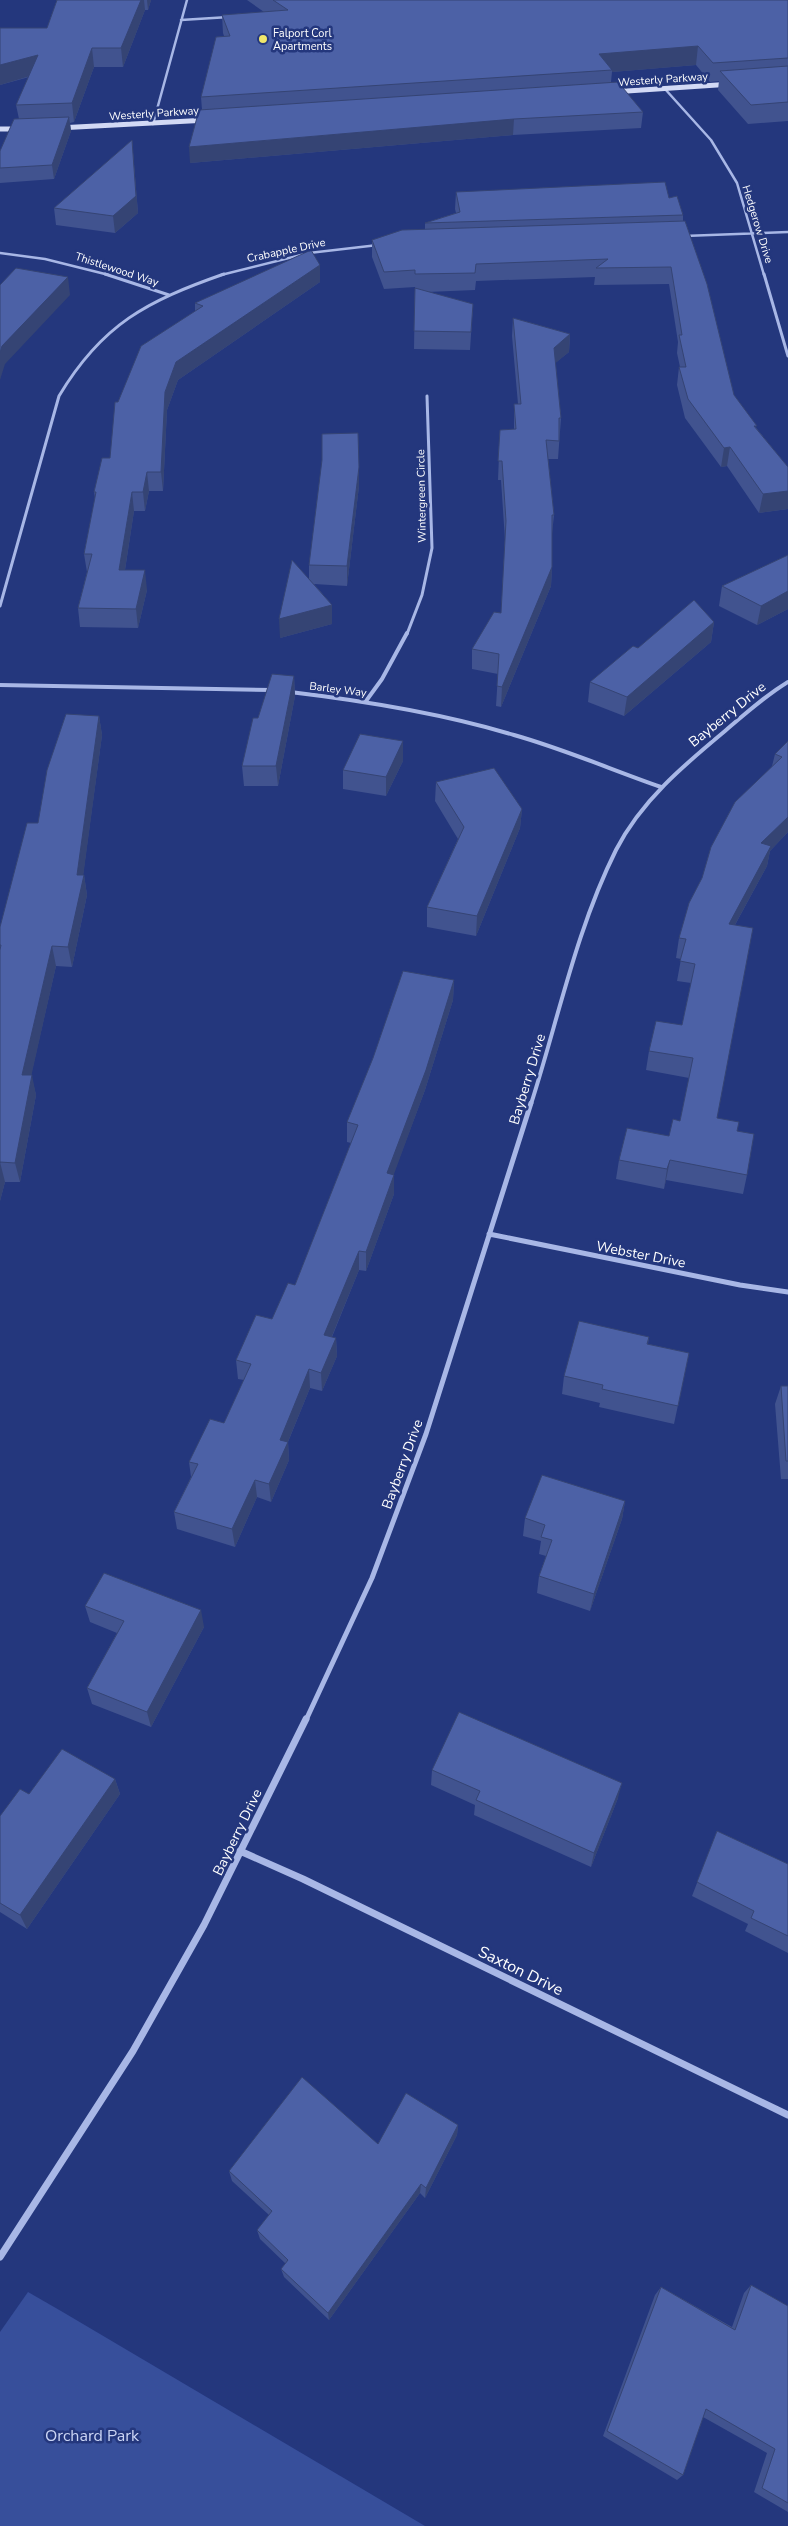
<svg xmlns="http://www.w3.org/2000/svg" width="788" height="2526" font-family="'Nunito Sans',sans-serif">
<rect width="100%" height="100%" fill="#24377d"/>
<!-- green -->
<path fill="#374f9b" d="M28,2292L61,2311L425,2526H0V2332Z"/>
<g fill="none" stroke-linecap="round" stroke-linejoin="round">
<!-- street-far4 -->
<path stroke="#a8b7e6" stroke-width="2.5" d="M181,20L229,17
M665,89L711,140L737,183L764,275
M153,124L187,0
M684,236L788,232
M0,253L45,259L109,275
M221,275L309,253L378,245"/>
<!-- street-far3 -->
<path stroke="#a8b7e6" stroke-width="3" d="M105,274L169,295
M764,274L788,356
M0,606L59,396C102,324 147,301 224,274
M407,634L422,595L432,548L427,396"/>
<!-- street-far2 -->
<path stroke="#a8b7e6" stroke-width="4" d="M0,685L272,690
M290,692C366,701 441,713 514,735C564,749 612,770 661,787
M366,701L382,679L407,633
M531,1104C558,1020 576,930 616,850C641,801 684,765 725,731C746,713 765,696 788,682"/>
<!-- street-far1 -->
<path stroke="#a8b7e6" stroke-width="5" d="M489,1234L740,1285L788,1292
M306,1720L372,1578L426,1434L531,1103"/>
<!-- street -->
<path stroke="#a8b7e6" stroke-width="7" d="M240,1851L303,1879L788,2115
M0,2257L133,2051L204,1925L306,1719"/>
<!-- secondary -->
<path stroke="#d2d9f5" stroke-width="5" d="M612,92L732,84
M58,128L208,120
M0,129H21"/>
</g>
<!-- wall -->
<path fill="#41538f" d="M57,0H151L148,10H145L123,67H94L74,122L70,123L71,131L54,179L0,183V151L19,119L16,105L29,77L0,85V28H47Z
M247,0H788V121L748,124L718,90L719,81L710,82L696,65L612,72L611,82L643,112L641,128L513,135L190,163L202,110L201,97L224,36L223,33L222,15L264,12Z
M132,140L138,213L115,233L56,225L54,208Z
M456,192L683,215V221L734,395L757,429L788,467V509L759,513L727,466L721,467L685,418L677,385L679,367H680L677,353L678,342L669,284L594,285L595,277L476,281L475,290L427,292L473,304L470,350L414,349L415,287L384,289L372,257V240L425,230V223L456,213L455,209Z
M320,265V282L178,380L167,410L163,491H149L145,511H134L125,570L147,590L138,628L80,627L78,608L87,572L84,554L95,498L94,492L110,458L118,402L195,311V303Z
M513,318L570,334L569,352L555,363L561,418L558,459H548L554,515L552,534V567L551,586L501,707L496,706L498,674L472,669V649L501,613L505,540L501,480H498L500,430L514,429V404H518L512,336Z
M359,467V486L347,586L314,584L332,605V624L280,638L309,579V565Z
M788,555V609L757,625L719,606L722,586Z
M714,622L711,642L624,716L588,702L590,682L638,648Z
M294,676L295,696L278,786H244L242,766L258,718Z
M99,716L102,735L83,875H84L87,895L72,967L56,966L31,1075L36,1095L20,1182H5L0,1201V927L38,823Z
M788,741V832L770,851L767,866L735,925L717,1118L737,1131L747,1175L743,1194L666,1180L664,1189L616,1179L619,1160L669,1136L680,1121L689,1078L646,1070L649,1051L682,1025L691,983L677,981L681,959L676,958L679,938L772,766L775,754Z
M403,761L386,796L343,789V770Z
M436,782L522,809L520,828L476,936L427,927V907L458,839L435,801Z
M454,980L453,1000L425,1090L393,1175L394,1194L366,1271L359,1270L332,1337L336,1338L337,1356L322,1391L310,1388L288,1442L289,1460L271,1502L257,1497L235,1547L177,1529L174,1512L191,1477L189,1462L224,1423L244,1380L238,1379L236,1360L272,1319L295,1285L351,1143L347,1142V1122Z
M649,1337L648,1344L689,1353L674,1424L599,1407L600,1403L562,1394L564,1376Z
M781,1386H788V1479H781L775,1404Z
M625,1501L622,1519L590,1611L537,1593L539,1576L546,1556L539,1554L541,1541L523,1536L525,1518Z
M85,1606L204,1627L151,1727L92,1704L87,1688L117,1633L90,1622Z
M432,1770L618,1798L591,1867L474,1815L475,1805L431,1785Z
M115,1779L120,1794L27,1929L0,1912V1816L29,1794Z
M717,1831L788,1864V1953L745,1931L748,1924L692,1896Z
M458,2125L457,2135L425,2198L420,2193L329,2320L284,2277L281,2269L286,2264L260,2239L257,2230L269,2215L232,2181L229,2171L378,2144Z
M751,2285L788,2306V2512L754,2492L767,2453L703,2417L683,2475L677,2480L603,2436L655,2295L661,2287L732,2327L744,2293Z"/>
<!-- shaded-wall -->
<path fill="#354474" d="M141,0H144L145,10L123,67L121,48Z
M147,0H151L148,10Z
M698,46L696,65L612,72V70L599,54Z
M92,48L94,67L74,122L72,103Z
M38,55L40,73L0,85V65Z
M69,117L71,131L54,179L52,165Z
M514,119L513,135L190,163L189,147Z
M132,140L138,213L115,233L113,216Z
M320,265V282L178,380L167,410L163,491L161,472L165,392L176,362Z
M68,277L70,295L5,364L0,380V353L2,346Z
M570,334L569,352L552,366L554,348Z
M730,447L727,466L721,467L724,448Z
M359,467V486L347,586V566Z
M147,472L149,491L145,511L143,492Z
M788,491V509L759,513L763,494Z
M132,492L134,511L122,589L119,570Z
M552,567L551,586L501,707L502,687Z
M145,570L147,590L138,628L136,609Z
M788,591V609L757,625L761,606Z
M332,605V624L280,638L279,619Z
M714,622L711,642L624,716L627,697Z
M294,676L295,696L278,786L276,766Z
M99,716L102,735L82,885L84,875L87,895L72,967L68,947L77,875Z
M403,741V761L386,796V777Z
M522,809L520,828L476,936L477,916Z
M788,817V832L770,851L767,866L725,943L729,924L761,843Z
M52,946L56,966L27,1095L22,1075Z
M454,980L453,1000L425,1090L387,1193V1173Z
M32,1075L36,1095L20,1182L15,1163Z
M670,1160L666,1180L664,1189L667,1169Z
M0,1162L5,1182L0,1201Z
M394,1175V1194L366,1271V1252Z
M359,1251V1270L325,1353L324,1335Z
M336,1338L337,1356L322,1391L321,1373Z
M309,1369L310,1388L287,1444L288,1442L289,1460L271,1502L269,1484L280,1440Z
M255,1480L257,1497L235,1547L232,1529Z
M625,1501L622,1519L590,1611L594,1594Z
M201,1610L204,1627L151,1727L147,1712Z
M115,1779L120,1794L27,1929L20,1915Z
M622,1783L618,1798L591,1867L594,1853Z
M458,2125L457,2135L425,2198L426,2188Z
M421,2184L420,2193L329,2320L328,2313Z"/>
<!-- building -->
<path fill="#4c61a6" stroke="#354474" d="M57,0H141L121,48H92L72,103L16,105L38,55L0,65V28H47Z
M273,0H788V58L713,63L698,46L599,54L612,70L201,97L216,37L230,36L222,15L288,10Z
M788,66V102L751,105L720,71Z
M618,82L643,112L514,119L189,147L199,110Z
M69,117L52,165L0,168V151L14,119Z
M132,140L136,196L113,216L54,208Z
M665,182L669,198L677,196L683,215L425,223L460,212L456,192Z
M685,221L707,284L734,395L757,426H754L788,467V491L763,494L730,447L724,448L688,399L679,367H686L679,335H682L671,267L596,268L608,259L476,264L475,273L415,274V270L384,272L372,240L402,230Z
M311,250L320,265L176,362L165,392L161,472H147L143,492H132L119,570H145L136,609L78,608L92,554H84L96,492H94L102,458H110L115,402H118L141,346L203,306L195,303Z
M16,268L68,277L2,346L0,353V285Z
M415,288L473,304L471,332L414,331Z
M513,318L570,334L554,348L561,418H559V441L546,440L554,515H552V567L502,687L497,686L499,654L472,649L494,612L501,613L506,521L502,461H498L500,430L516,429L514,404H521Z
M358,433L359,467L347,566L309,565L322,460V434Z
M788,555V591L761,606L722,586Z
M292,560L332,605L279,619Z
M694,600L714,622L627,697L590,682L633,646L638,648Z
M272,674L294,676L276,766H242L253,718H258Z
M66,714L99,716L77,875H84L68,947L52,946L22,1075H32L15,1163L0,1162V1163V950L1,945H0V927L27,823H38L47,770Z
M360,734L403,741L386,777L343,770Z
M788,741V817L761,843L771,846L729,924L753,928L717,1118L739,1122L737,1131L754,1134L747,1175L670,1160L667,1169L619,1160L627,1128L669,1136L673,1119L680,1121L693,1058L649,1051L656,1021L682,1025L695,964L680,961L686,939L679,938L689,903L702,878L711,847L735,802L782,757L775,754Z
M494,768L522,809L477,916L427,907L464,827L436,782Z
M403,971L454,980L426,1070L387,1173L394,1175L366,1252L359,1251L324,1335L336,1338L321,1373L309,1369L280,1440L288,1442L269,1484L255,1480L232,1529L174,1512L198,1464L189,1462L210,1419L224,1423L251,1364L236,1360L256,1315L272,1319L288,1283L295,1285L358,1125L347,1122L373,1058Z
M579,1321L649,1337L647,1344L689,1353L678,1406L602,1389L603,1385L564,1376Z
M781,1386H788V1461H786Z
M542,1475L625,1501L594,1594L539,1576L552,1540L541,1537L545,1525L525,1518Z
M104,1573L201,1610L147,1712L87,1688L124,1621L85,1606Z
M459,1712L622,1783L594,1853L476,1800L480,1791L432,1770Z
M62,1749L115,1779L20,1915L0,1903V1816L20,1789L29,1794Z
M717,1831L788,1864V1936L751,1918L754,1911L697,1882Z
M302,2077L378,2144L406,2093L458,2125L426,2188L421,2184L328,2313L281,2269L288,2260L257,2230L272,2211L229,2171Z
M751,2285L788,2306V2503L762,2488L775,2449L706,2409L683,2475L607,2431L661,2287L735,2330Z"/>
<!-- markers -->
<circle fill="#f0e76b" stroke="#24377d" stroke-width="2" cx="263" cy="39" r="5"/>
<g text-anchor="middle" stroke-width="5" stroke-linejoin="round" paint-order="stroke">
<!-- far-poi labels -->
<g font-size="11" fill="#fff" stroke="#24377d" text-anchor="start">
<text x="273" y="37">Falport Corl<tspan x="273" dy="13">Apartments</tspan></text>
</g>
<!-- far-street labels -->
<g font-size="11" fill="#fff" stroke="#24377d">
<text transform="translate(663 79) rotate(-4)" y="4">Westerly Parkway</text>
<text transform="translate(154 113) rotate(-4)" y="4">Westerly Parkway</text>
<text transform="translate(758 224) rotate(73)" y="4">Hedgerow Drive</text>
<text transform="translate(286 250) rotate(-12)" y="4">Crabapple Drive</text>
<text transform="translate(117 269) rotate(18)" y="4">Thistlewood Way</text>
<text transform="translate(421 496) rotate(-91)" y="4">Wintergreen Circle</text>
<text transform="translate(338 689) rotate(7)" y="4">Barley Way</text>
</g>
<!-- street labels -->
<g font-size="14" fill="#fff" stroke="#24377d">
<text transform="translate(727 714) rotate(-39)" y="5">Bayberry Drive</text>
<text transform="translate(527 1079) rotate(-73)" y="5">Bayberry Drive</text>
<text transform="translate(641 1254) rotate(11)" y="5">Webster Drive</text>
<text transform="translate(402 1464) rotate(-70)" y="5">Bayberry Drive</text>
<text transform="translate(237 1832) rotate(-64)" y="5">Bayberry Drive</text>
</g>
<!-- near-street labels -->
<g font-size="16" fill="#fff" stroke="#24377d">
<text transform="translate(521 1970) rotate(26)" y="6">Saxton Drive</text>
</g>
<!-- near-park labels -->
<g font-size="16" fill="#cbd5f5" stroke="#24377d">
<text x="92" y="2441">Orchard Park</text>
</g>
</g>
</svg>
